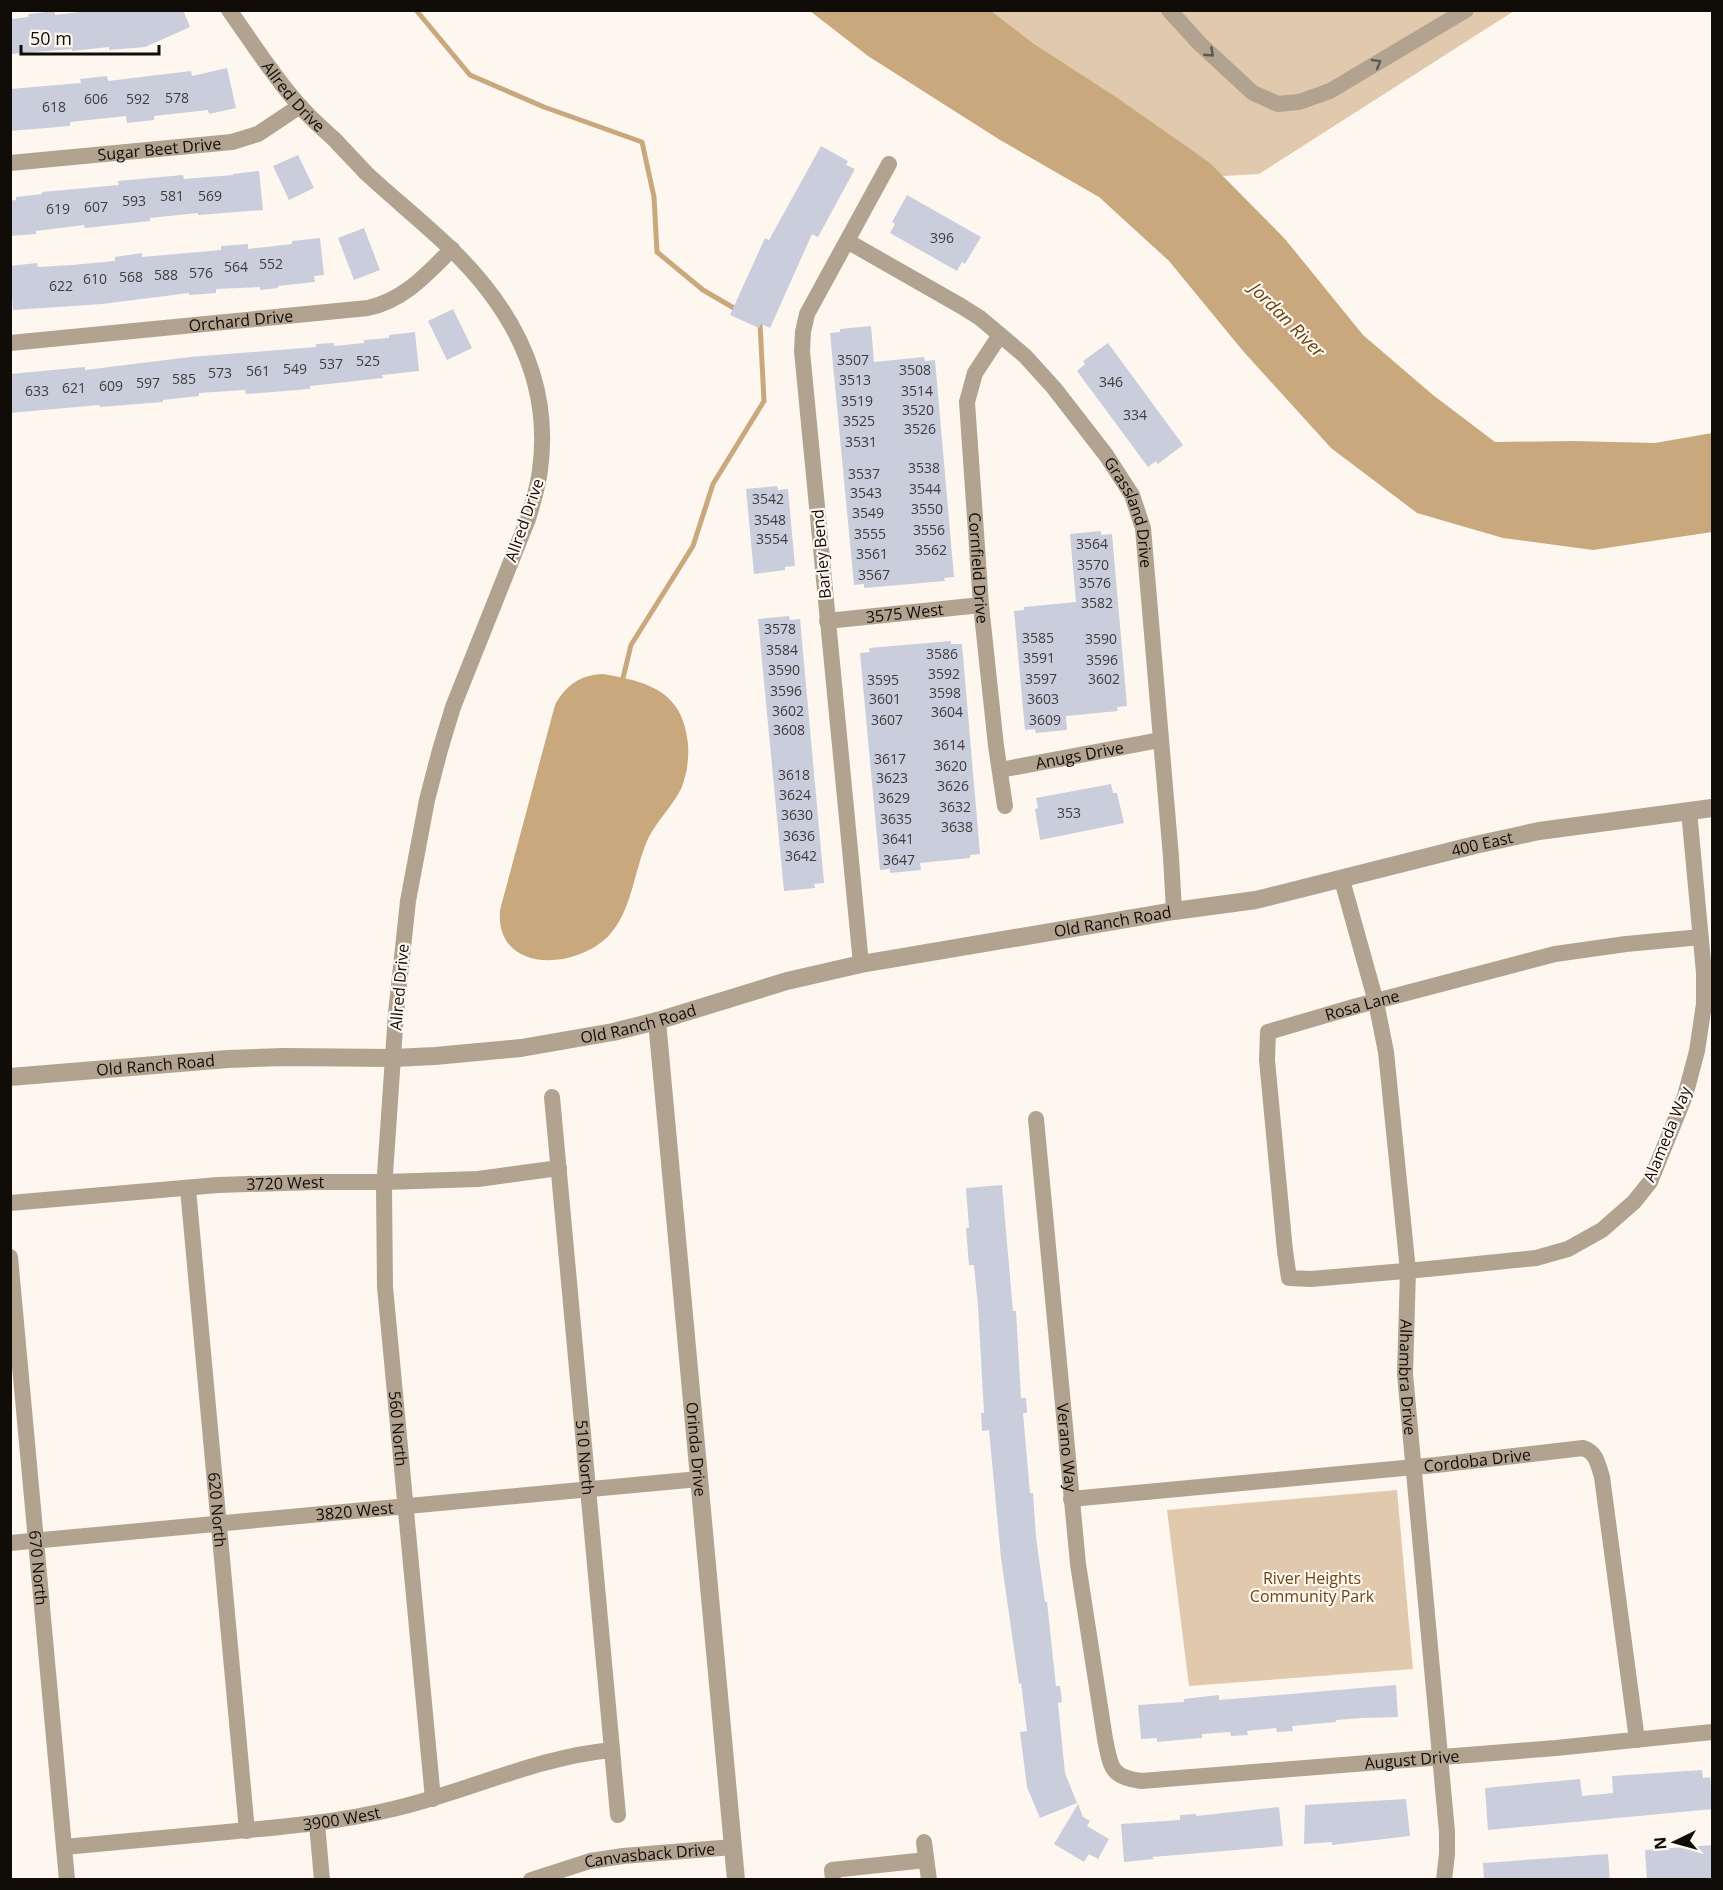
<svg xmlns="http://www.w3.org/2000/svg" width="1723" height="1890" font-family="'Open Sans',sans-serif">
<rect width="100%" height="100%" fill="#fef7ef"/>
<!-- green -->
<path fill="#e1c9ad" d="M972,11H1514L1259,174L1207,177Z
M1397,1490L1413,1669L1189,1686L1167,1510Z"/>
<!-- water -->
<path fill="#caa87e" d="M810,11H991L1034,44L1116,97L1210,163L1285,239L1363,335L1433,395L1495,442L1573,441L1655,443L1712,433V532L1593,550L1503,538L1417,513L1331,448L1243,351L1169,261L1099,197L1000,140L868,56Z
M603,674C649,682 683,691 688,744C689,759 687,775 681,789C671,809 653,824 645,846C633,877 630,919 603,941C568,970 495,971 500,910L555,705C566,685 580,675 603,674Z"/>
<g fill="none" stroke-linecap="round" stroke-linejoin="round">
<!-- stream -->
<path stroke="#caa87e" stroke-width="5" d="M416,10L470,75L544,107L642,142L654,197L657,252L703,290L739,311
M623,678L631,645L693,546L713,484L764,401L760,323L758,322"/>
</g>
<!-- building -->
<path fill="#cacddc" d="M97,10H183L190,27L145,47L109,50V47L72,51V49L10,54V19L29,17L28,14L55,11V15Z
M227,68L236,108L209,114L208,110L154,116V120L127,123L126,116L70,122V126L10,131V89L81,83L80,79L107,76L108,81L191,71L192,76Z
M821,146L848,161L846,165L855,169L818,237L812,234L770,328L761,324L759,328L730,315L765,238L769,240Z
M298,155L314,188L289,200L273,166Z
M259,171L263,210L198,215V213L150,218V221L85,228L84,225L36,231V234L10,236V201L16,200V197L42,194V192L119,185L118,181L183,175L184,179L233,175V174Z
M907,195L981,237L965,264L962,262L957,271L890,233L895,224L892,222Z
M364,228L380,270L354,280L338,238Z
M320,238L324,275L314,276L315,282L278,286V288L260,290V287L216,289V293L189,295V293L102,304L13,310L10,266L37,263L38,267L72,265L115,261V257L142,253V257L221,250V246L248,244V249L292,244V241Z
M453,309L472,348L447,360L428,321Z
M871,326L874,362L924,357L925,361L935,360L954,577L944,578L945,581L864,588V584L854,585L830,333L840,332V329Z
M415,332L419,371L382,375L383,378L310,386V389L246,394L245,390L199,393V396L163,400V402L100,407L99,405L10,413V374L85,367V370L190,357L316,347V344L334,343V346L364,343V340L389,338V335Z
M1108,343L1183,445L1158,464L1156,461L1148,467L1077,371L1085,364L1083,361Z
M777,486L778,490L788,489L795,566L785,567V570L754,574L746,489Z
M1101,531V535L1112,534L1127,706L1117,707L1118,711L1066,716L1067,730L1036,733L1035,729L1025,730L1014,611L1024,610V607L1076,602L1070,534Z
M789,616L790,620L800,619L824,883L814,884L815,888L784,891L758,619Z
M951,641V644H962L980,854L970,855V858L920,863L921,870L890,873V869L880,870L860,653L870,652L869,648Z
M1111,784L1113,793H1117L1124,823L1040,840L1035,809L1038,808L1036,798Z
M1002,1185L1013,1311H1016L1021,1398H1026L1027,1413H1023L1030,1493H1033L1036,1537L1045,1602H1047L1056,1686H1060L1062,1702L1058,1703L1065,1773L1077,1803L1040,1818L1027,1787L1020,1732L1027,1731L1021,1683L1019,1684L1001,1558L989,1430L982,1431L981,1413H984L978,1306L974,1265H969L966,1228H969L966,1188Z
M1396,1685L1398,1717L1362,1718L1336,1720V1722L1292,1726L1293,1731L1277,1732L1276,1728L1247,1731L1248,1735L1231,1736L1230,1732L1202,1734V1738L1189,1739L1157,1742V1738L1141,1739L1138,1705L1184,1702V1699L1219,1695V1700Z
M1702,1770L1703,1778L1710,1777L1713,1809L1488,1830L1485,1788L1580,1779L1582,1796L1613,1793L1612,1776Z
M1406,1799L1410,1836L1332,1845V1842L1304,1844L1305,1805Z
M1078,1804L1083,1817L1090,1821L1087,1826L1109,1839L1098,1859L1089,1854L1084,1862L1054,1844Z
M1279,1807L1283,1846L1152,1857L1154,1859L1124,1862L1121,1824L1180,1820V1815L1196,1814V1816Z
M1713,1845V1880H1647L1645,1850Z
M1608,1854L1610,1880H1484L1483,1863Z"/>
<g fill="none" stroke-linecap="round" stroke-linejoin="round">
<!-- minor -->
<g stroke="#b2a391" stroke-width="16">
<path id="s1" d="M229,10C252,42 273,76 299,105C310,118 323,129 335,140C345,151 356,162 366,173C394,199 423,222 451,249C513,309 552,382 540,470C538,487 533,503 528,519L453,707L440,750L427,800L408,901L396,1013L384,1189L385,1287L433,1799"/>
<path d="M1169,10L1200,44L1253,93L1278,104L1299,102L1330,91L1466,10"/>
<path id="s2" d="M10,163L232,142L258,134L300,106"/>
<path id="s3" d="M847,241L961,306L980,318L1025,356L1054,388L1106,455L1132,495L1143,528L1171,857L1174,911"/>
<path id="s4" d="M1000,335L975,373L967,402L981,605L996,746L1005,806"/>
<path id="s5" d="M10,343L368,308C404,300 426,275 452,249"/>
<path id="s6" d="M827,621L981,605"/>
<path id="s7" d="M1000,770L1160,740"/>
<path id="s8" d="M1689,811L1704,973V1004L1697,1051L1685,1096L1650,1182L1634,1202L1602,1230L1568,1249L1536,1258L1428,1269L1311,1279L1289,1278L1285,1251L1267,1060L1268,1032L1357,1006L1555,954L1626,944L1701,937"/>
<path id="s9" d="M1342,880L1376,1002L1386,1052L1408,1271L1405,1374L1447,1832V1854L1444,1880"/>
<path d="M861,964L802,351L803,332L807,314L889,164"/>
<path id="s10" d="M552,1097L618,1815"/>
<path id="s11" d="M1036,1119L1078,1564L1105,1739C1111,1767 1110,1777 1141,1781L1556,1748L1712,1732"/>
<path id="s12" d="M188,1189L247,1831"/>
<path id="s13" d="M10,1203L218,1185L315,1182H385L478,1179L559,1168"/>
<path id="s14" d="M10,1257L67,1880"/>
<path id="s15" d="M1071,1499L1436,1465L1583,1448C1596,1452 1598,1464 1602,1477L1637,1740"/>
<path id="s16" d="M10,1543L699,1479"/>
<path d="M317,1824L322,1880"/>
<path d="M924,1842L929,1880"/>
<path id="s17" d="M64,1847C118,1842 173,1837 227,1832C283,1827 339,1822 393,1809C467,1792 536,1757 612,1750"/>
<path id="s18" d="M531,1880L590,1861L623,1856L733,1847"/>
<path d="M833,1880L832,1870L926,1860"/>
</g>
<!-- tertiary -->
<g stroke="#b2a391" stroke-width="18">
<path id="s19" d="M657,1021L736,1880"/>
<path id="s20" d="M10,1077L228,1059L283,1057L393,1058L435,1056L521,1048L613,1032L657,1021L787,981L861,964L1174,911L1256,900L1475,845L1539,831L1712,808"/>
</g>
</g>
<!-- one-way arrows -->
<defs><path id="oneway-chevron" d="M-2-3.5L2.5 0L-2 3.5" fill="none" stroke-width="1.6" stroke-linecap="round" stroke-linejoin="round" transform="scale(1.5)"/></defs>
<g stroke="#61584c">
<use href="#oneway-chevron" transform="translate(1210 53) rotate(43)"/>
<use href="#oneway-chevron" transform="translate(1377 63) rotate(-30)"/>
</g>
<g text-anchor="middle" stroke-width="4.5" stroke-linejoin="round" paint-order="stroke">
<!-- number labels -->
<g font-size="14" fill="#3e3c3d">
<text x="177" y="103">578</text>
<text x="96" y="104">606</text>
<text x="138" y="104">592</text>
<text x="54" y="112">618</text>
<text x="172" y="201">581</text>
<text x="210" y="201">569</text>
<text x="134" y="206">593</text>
<text x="96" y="212">607</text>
<text x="58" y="214">619</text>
<text x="942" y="243">396</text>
<text x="271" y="269">552</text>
<text x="236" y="272">564</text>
<text x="201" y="278">576</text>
<text x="166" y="280">588</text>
<text x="131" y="282">568</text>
<text x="95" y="284">610</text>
<text x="61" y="291">622</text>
<text x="853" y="365">3507</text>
<text x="368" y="366">525</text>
<text x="331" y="369">537</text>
<text x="295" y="374">549</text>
<text x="915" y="375">3508</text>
<text x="258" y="376">561</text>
<text x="220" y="378">573</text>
<text x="184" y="384">585</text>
<text x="855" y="385">3513</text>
<text x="1111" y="387">346</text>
<text x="148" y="388">597</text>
<text x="111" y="391">609</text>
<text x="74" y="393">621</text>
<text x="37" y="396">633</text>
<text x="917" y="396">3514</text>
<text x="857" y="406">3519</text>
<text x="918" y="415">3520</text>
<text x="1135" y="420">334</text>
<text x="859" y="426">3525</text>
<text x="920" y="434">3526</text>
<text x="861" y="447">3531</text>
<text x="924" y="473">3538</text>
<text x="864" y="479">3537</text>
<text x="925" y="494">3544</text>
<text x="866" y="498">3543</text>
<text x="768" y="504">3542</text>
<text x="927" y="514">3550</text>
<text x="868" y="518">3549</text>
<text x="770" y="525">3548</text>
<text x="929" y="535">3556</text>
<text x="870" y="539">3555</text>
<text x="772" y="544">3554</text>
<text x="1092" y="549">3564</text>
<text x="931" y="555">3562</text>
<text x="872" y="559">3561</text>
<text x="1093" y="570">3570</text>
<text x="874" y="580">3567</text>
<text x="1095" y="588">3576</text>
<text x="1097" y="608">3582</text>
<text x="780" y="634">3578</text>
<text x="1038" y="643">3585</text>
<text x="1101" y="644">3590</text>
<text x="782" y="655">3584</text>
<text x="942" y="659">3586</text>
<text x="1039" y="663">3591</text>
<text x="1102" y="665">3596</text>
<text x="784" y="675">3590</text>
<text x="944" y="679">3592</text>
<text x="1041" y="684">3597</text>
<text x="1104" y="684">3602</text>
<text x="883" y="685">3595</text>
<text x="786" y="696">3596</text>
<text x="945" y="698">3598</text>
<text x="885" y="704">3601</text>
<text x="1043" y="704">3603</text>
<text x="788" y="716">3602</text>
<text x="947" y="717">3604</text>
<text x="887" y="725">3607</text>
<text x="1045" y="725">3609</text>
<text x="789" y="735">3608</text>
<text x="949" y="750">3614</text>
<text x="890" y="764">3617</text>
<text x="951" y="771">3620</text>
<text x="794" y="780">3618</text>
<text x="892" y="783">3623</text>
<text x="953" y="791">3626</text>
<text x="795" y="800">3624</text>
<text x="894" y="803">3629</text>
<text x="955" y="812">3632</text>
<text x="1069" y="818">353</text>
<text x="797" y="820">3630</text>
<text x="896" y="824">3635</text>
<text x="957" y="832">3638</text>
<text x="799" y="841">3636</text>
<text x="898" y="844">3641</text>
<text x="801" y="861">3642</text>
<text x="899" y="865">3647</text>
</g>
<!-- street labels -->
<g font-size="16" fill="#100c08" stroke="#fef7ef">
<text dy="6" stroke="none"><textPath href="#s1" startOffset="108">Allred Drive</textPath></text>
<text dy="6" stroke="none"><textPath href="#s2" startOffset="150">Sugar Beet Drive</textPath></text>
<text dy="6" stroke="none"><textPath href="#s5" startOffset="232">Orchard Drive</textPath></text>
<text dy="6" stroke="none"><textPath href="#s3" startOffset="404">Grassland Drive</textPath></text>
<text transform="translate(524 520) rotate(-71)" y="6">Allred Drive</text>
<text transform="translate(821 554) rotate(-95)" y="6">Barley Bend</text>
<text dy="6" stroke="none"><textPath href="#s4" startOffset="242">Cornfield Drive</textPath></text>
<text dy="6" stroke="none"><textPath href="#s6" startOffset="78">3575 West</textPath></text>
<text dy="6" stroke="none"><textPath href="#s7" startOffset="81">Anugs Drive</textPath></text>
<text dy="6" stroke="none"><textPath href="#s20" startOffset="1496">400 East</textPath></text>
<text dy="6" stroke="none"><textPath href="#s20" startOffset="1118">Old Ranch Road</textPath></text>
<text transform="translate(399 987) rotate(-85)" y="6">Allred Drive</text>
<text dy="6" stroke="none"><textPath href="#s8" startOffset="1114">Rosa Lane</textPath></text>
<text dy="6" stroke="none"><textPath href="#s20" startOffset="632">Old Ranch Road</textPath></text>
<text dy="6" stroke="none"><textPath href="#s20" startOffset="146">Old Ranch Road</textPath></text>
<text transform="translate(1667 1134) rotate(-68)" y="6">Alameda Way</text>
<text dy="6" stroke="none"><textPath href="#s13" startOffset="276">3720 West</textPath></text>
<text dy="6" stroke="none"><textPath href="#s9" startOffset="504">Alhambra Drive</textPath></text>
<text dy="6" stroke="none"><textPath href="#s1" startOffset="1557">560 North</textPath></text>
<text dy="6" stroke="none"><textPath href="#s11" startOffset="330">Verano Way</textPath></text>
<text dy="6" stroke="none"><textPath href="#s19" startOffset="430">Orinda Drive</textPath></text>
<text dy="6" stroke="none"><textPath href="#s10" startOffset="362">510 North</textPath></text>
<text dy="6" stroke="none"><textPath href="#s15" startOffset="408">Cordoba Drive</textPath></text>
<text dy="6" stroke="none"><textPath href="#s12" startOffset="322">620 North</textPath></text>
<text dy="6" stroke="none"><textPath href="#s16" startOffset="346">3820 West</textPath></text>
<text dy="6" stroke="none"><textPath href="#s14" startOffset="312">670 North</textPath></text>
<text dy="6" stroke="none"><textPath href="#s11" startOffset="958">August Drive</textPath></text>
<text dy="6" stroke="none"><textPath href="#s17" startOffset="279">3900 West</textPath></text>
<text dy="6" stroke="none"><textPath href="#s18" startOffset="122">Canvasback Drive</textPath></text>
</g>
<!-- park labels -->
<g font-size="16" fill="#684613" stroke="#fef7ef">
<text x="1312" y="1584">River Heights<tspan x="1312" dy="18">Community Park</tspan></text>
</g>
<!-- water labels -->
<g font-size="18" font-style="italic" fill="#641" stroke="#fef7ef">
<text transform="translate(1287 320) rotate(45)" y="6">Jordan River</text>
</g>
</g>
<!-- border -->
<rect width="1723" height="1890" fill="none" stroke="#100c08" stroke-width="24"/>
<!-- north arrow -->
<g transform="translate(1675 1842) rotate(265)" stroke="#fef7ef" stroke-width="4.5" paint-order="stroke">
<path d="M0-4.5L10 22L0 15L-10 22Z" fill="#100c08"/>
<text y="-9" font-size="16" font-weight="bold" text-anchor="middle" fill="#100c08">N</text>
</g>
<!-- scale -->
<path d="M21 45v9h138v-9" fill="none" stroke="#100c08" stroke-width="3"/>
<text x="30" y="45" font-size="18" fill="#100c08" stroke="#fef7ef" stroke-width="4.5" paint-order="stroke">50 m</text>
</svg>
